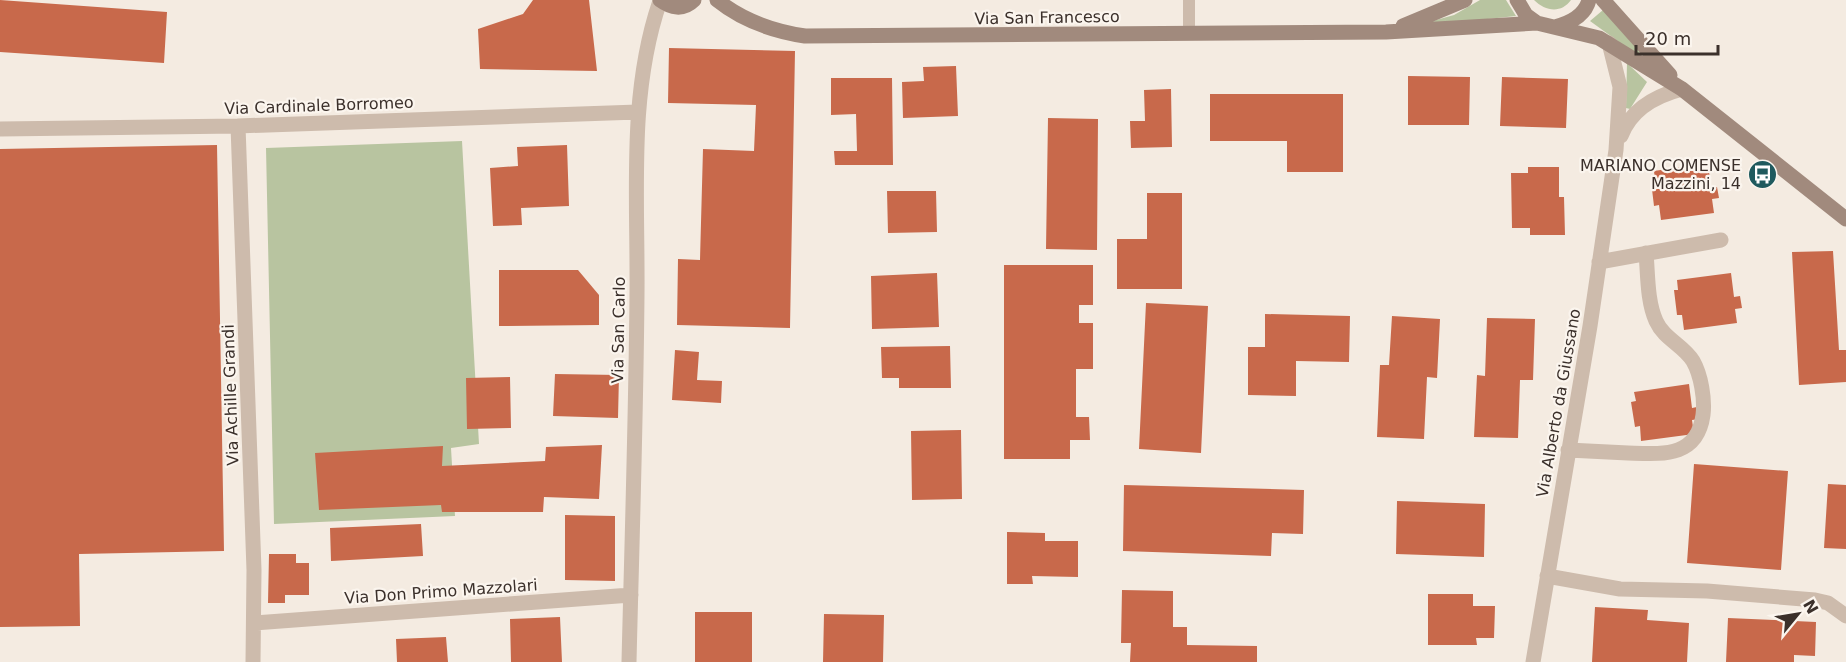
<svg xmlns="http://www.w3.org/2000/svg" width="1846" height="662" font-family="'DejaVu Sans',sans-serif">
<rect width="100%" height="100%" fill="#f4ebe1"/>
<!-- green -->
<path fill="#b8c4a0" d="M1480,0H1506L1516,16L1430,25L1429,22L1454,15Z
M1534,0H1571C1561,14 1545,11 1534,0Z
M1603,10L1640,52L1637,55L1590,21Z
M1627,63L1647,82L1630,109L1626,108Z
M462,141L479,444L451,448L455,516L274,524L266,148Z"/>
<!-- building -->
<path fill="#c8694b" d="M0,0L167,12L164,63L0,52Z
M533,0H589L597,71L480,69L478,29L523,14Z
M669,48L795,51L790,328L677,325L678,259L700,260L703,149L754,151L756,105L668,103Z
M956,66L958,116L903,118L902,82L924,81L923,67Z
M1408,76L1470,77L1469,125H1408Z
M1502,77L1568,79L1566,128L1500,126Z
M831,78H892L893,165H835L834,151H857L856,114L831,115Z
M1171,89L1172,147L1131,148L1130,121H1145L1144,90Z
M1210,94H1343V172H1287V141H1210Z
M1048,118L1098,119L1097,250L1046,249Z
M217,145L224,551L79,554L80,626L0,627V149Z
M567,145L569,206L521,208L522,225L493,226L490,168L518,166L517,147Z
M1708,163L1711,188L1717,187L1719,198L1712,199L1714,213L1661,220L1659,205L1654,206L1651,181L1655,180L1654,171Z
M1528,167H1559V197H1564L1565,235H1530V228H1512L1511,173H1528Z
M887,191H936L937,232L888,233Z
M1147,193H1182V289H1117V239H1147Z
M1833,251L1839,350H1846V382L1799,385L1792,252Z
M1004,265H1093V305H1079V323H1093V369H1076V417H1089L1090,440H1070V459H1004Z
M499,270H578L599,295V325L499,326Z
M937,273L939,327L872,329L871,276Z
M1731,273L1734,297L1740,296L1742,308L1735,309L1737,323L1684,330L1682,315H1677L1674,290H1678L1677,280Z
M1146,303L1208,306L1201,453L1139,449Z
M1265,314L1350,316L1349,362L1296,361V396L1248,395V347H1265Z
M1392,316L1440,319L1437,378L1427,377L1424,439L1377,437L1380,365H1389Z
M1487,318L1535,319L1533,380H1520L1518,438L1474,437L1477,375L1485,376Z
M950,346L951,388H899V378H882L881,347Z
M675,350L699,352L697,380L722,381L721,403L672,400Z
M555,374L619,375L618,418L553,416Z
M510,377L511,428L467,429L466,378Z
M1689,384L1692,408L1697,407L1699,419L1692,420L1694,434L1641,441L1640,426L1635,427L1631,402L1636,401L1634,392Z
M961,430L962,499L912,500L911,431Z
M602,445L599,499L544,497L543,512H442L441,505L319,510L315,453L443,446L442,466L545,461L546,447Z
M1694,464L1788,471L1781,570L1687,563Z
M1828,484L1846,485V549L1824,548Z
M1124,485L1304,490L1303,534L1272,533L1271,556L1123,551Z
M1397,501L1485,504L1484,557L1396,554Z
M565,515L615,516V581L565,580Z
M421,524L423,556L331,561L330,528Z
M1007,532L1045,533V541H1078V577L1032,576L1033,584H1007Z
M269,554H296V563H309V595H285V603H268Z
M1122,590L1173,591V627H1187V645L1257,646V662H1130L1131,643H1121Z
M1428,594H1473V606H1495L1494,638H1476L1477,645H1428Z
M1595,607L1648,610L1647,620L1689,623L1687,662H1592Z
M695,612H752V662H695Z
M824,614L884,615L883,662H823Z
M560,617L562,662H511L510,619Z
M1728,618L1816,622L1815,656L1794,655V662H1726Z
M446,637L448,662H397L396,639Z"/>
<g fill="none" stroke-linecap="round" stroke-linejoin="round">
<!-- lane -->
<path stroke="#cdbbac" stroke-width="12" d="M1189,0V34"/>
<!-- street -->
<path stroke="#cdbbac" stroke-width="15" d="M238,126L254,570L253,662
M0,129L238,126L638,112
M1621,136C1631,109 1655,96 1682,89
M1599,262L1721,240
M1568,450C1588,451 1608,452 1628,453C1662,454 1697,458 1703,415C1705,399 1701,375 1693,361C1683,345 1664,339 1656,321C1647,301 1648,275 1646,253
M1547,576L1620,589L1707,591L1815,600L1828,603L1846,616
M254,623L631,595
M629,662C632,539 636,416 637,294C638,196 628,94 660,1
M1533,662L1590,326L1616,150L1620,87L1609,43"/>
<!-- secondary -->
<path stroke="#a18a7d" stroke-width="15" d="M660,0C671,8 683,11 694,0
M717,0C743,21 772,31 805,36L1386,32L1537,23
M1517,0L1526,15L1537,23L1599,38L1682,89L1846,219
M1603,0L1670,75
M1403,26L1465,0
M1555,27C1570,23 1585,16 1589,0"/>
</g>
<!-- icons -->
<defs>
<symbol id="bus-disc" viewBox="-11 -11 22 22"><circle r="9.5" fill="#1f5a5e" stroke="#fbf5ee"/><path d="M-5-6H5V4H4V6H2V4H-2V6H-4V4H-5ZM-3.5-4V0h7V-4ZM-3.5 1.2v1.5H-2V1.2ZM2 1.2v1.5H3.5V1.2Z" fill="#fff"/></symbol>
</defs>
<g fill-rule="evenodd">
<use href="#bus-disc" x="1746" y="158" width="33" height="33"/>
</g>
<g text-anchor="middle" stroke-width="4.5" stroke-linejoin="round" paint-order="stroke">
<!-- street labels -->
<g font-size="16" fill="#3b302b" stroke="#fbf5ee">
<text transform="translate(1047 17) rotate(-1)" y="6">Via San Francesco</text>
<text transform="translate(319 105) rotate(-2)" y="6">Via Cardinale Borromeo</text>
<text transform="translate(618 330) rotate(-89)" y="6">Via San Carlo</text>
<text transform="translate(230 395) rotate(-92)" y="6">Via Achille Grandi</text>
<text transform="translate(1558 403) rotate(-80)" y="6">Via Alberto da Giussano</text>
<text transform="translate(441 591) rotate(-4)" y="6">Via Don Primo Mazzolari</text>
</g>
<!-- poi labels -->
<g font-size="16" fill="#3b302b" stroke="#fbf5ee" text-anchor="end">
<text x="1741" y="171">MARIANO COMENSE<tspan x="1741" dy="18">Mazzini, 14</tspan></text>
</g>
</g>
<!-- north arrow -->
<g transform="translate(1798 614) rotate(60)" stroke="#fbf5ee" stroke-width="4.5" paint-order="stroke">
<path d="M0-4.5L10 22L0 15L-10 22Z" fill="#3b302b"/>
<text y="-9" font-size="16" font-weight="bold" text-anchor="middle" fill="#3b302b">N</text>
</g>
<!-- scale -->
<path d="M1636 45v9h82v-9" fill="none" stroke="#3b302b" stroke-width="3"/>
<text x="1645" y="45" font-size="18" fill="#3b302b" stroke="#fbf5ee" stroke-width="4.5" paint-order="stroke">20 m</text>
</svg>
